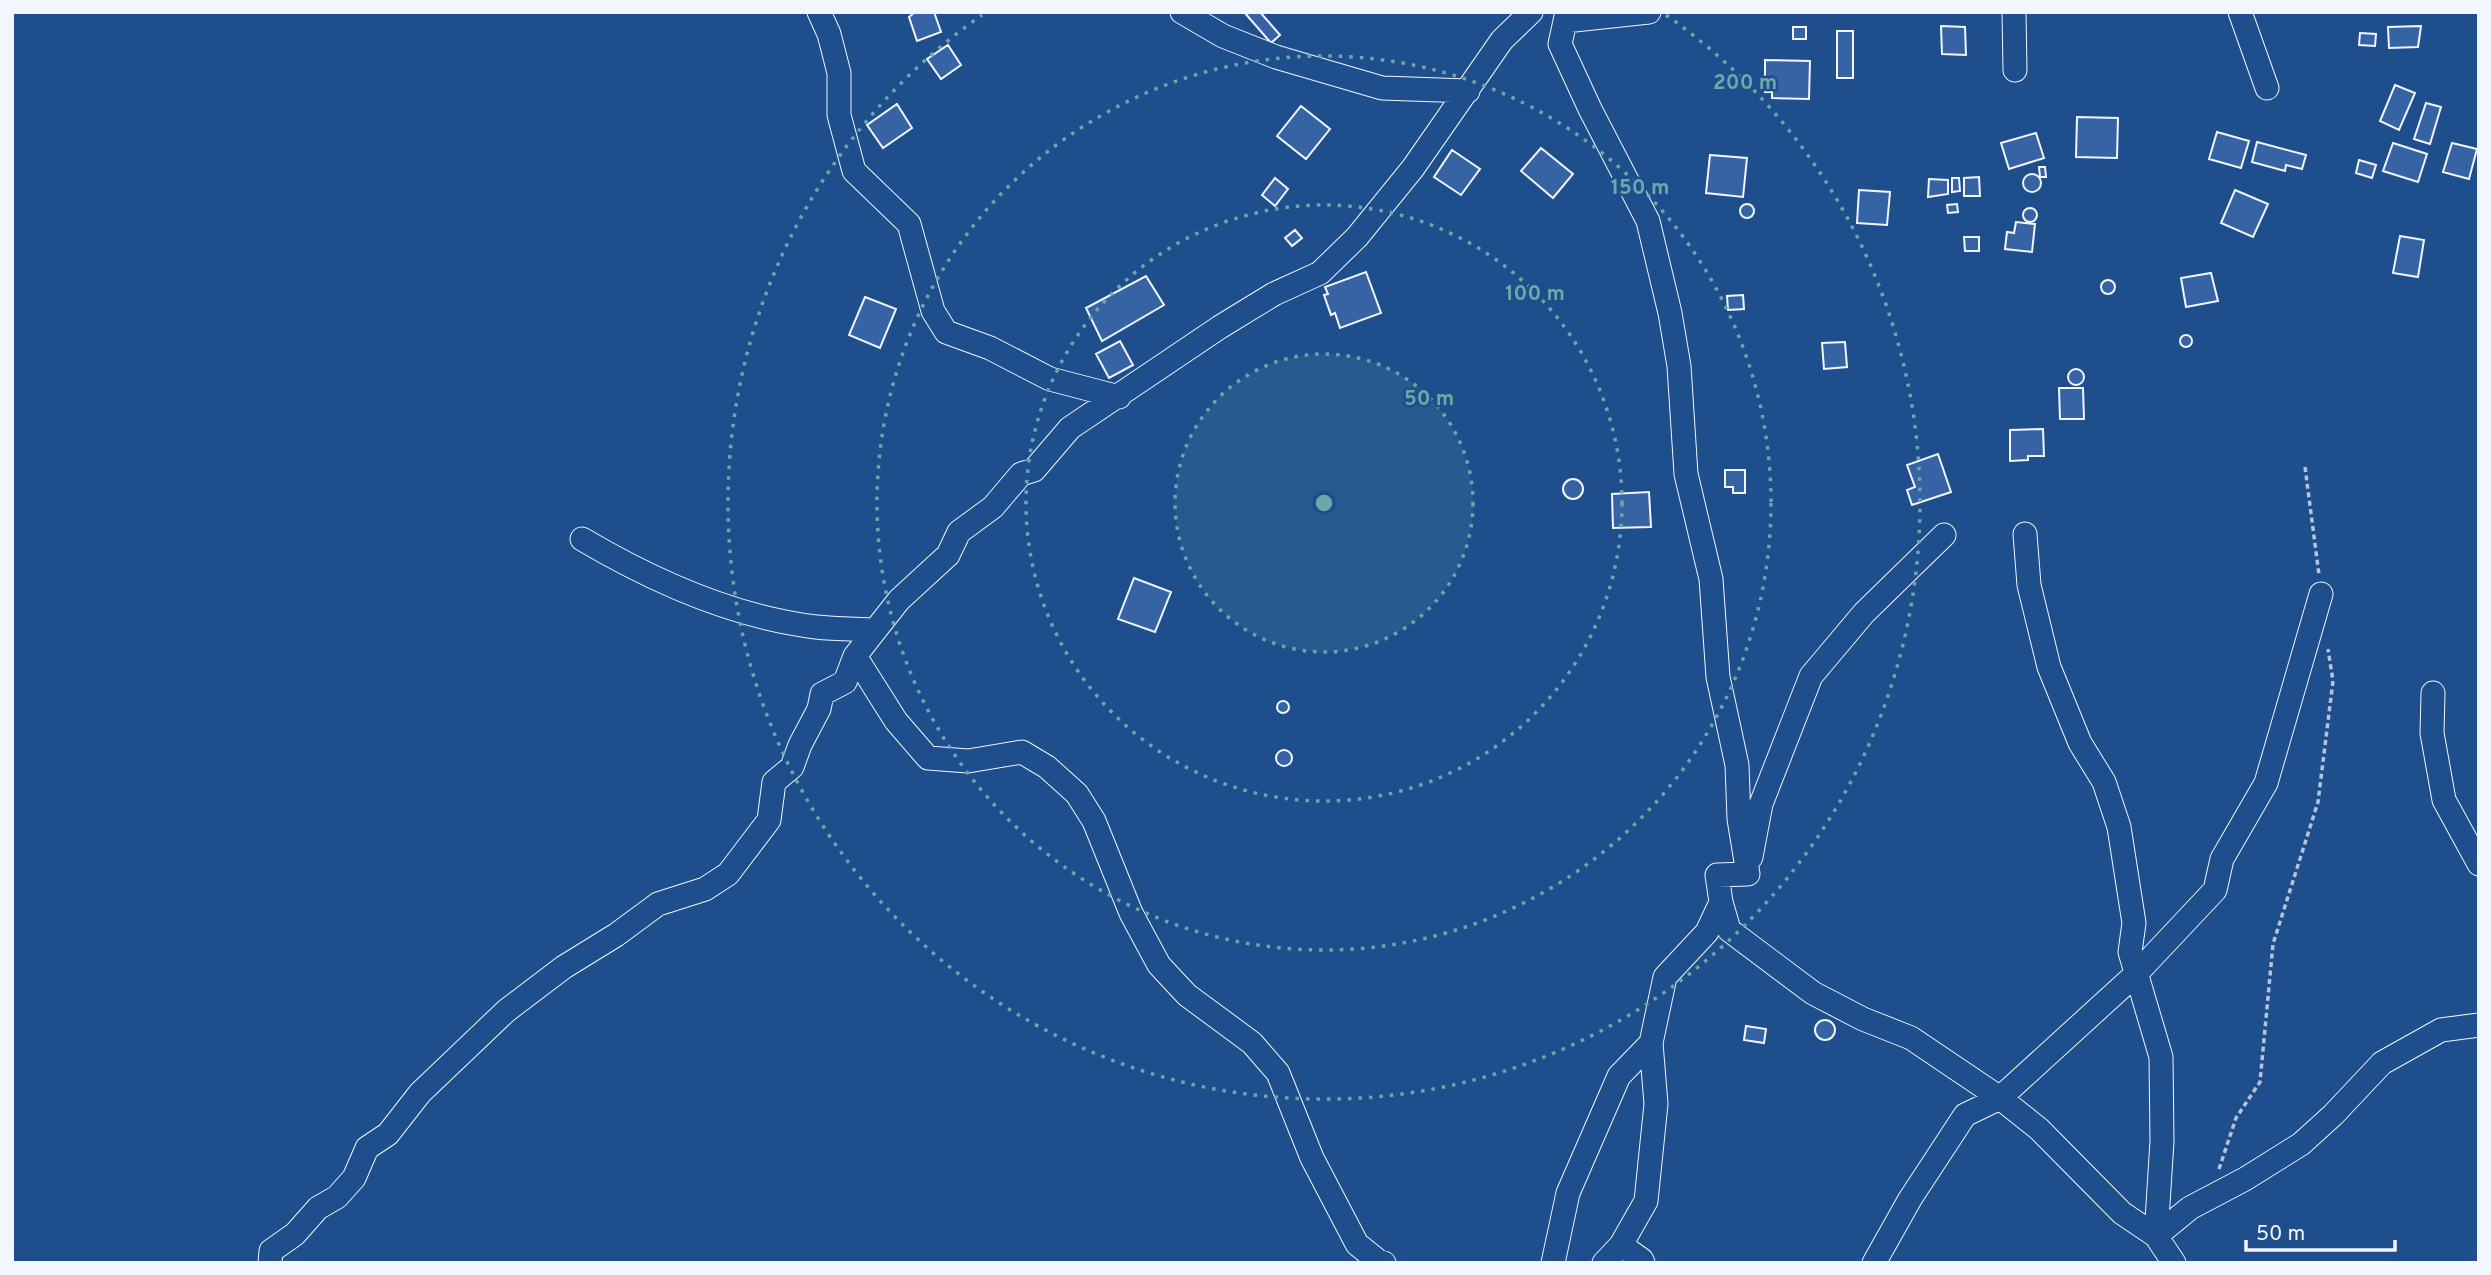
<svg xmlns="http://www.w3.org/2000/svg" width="2491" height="1275" font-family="Overpass,sans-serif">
<rect width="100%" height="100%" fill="#1f4e8c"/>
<!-- building -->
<path fill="#3563a3" stroke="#f2f6ff" stroke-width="2" d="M915,12H934L941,32L917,41L909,17Z
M1244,12H1260L1280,35L1271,43Z
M1941,26L1965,27L1966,55L1942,54Z
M2421,26L2418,47L2389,48L2388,27Z
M1793,27H1806V39H1793Z
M1837,31H1853V78H1837Z
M2360,33L2376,34L2375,46L2359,45Z
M948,45L961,65L941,79L927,59Z
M1765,60L1810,61L1809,99L1772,98V92H1765Z
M2395,85L2415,93L2399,130L2380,121Z
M2426,103L2441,107L2430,144L2414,139Z
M897,104L912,128L883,148L867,125Z
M1301,106L1330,129L1306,159L1277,136Z
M2077,117L2118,118L2117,158L2076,157Z
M2217,132L2249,141L2241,168L2209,159Z
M2036,133L2044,158L2009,169L2001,143Z
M2257,142L2306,155L2302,169L2286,165L2285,171L2252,162Z
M2393,143L2427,154L2418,182L2383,171Z
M2452,143L2477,149L2469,179L2443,172Z
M1541,148L1573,174L1553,198L1521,171Z
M1452,150L1480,169L1461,195L1434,177Z
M1710,155L1747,158L1743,197L1706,193Z
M2359,160L2376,165L2372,178L2356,173Z
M2039,167H2045L2046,177H2040Z
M2023 183a9 9 0 1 1 18 0a9 9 0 1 1-18 0Z
M1979,177L1980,196H1964V178Z
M1275,178L1288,189L1275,206L1262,195Z
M1952,178H1959L1960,191L1952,192Z
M1929,179L1948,180V194L1928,197Z
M1859,190L1890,192L1887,225L1857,223Z
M2235,190L2268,204L2253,237L2221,223Z
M1740 211a7 7 0 1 1 14 0a7 7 0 1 1-14 0Z
M1957,204L1958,212L1948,213L1947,205Z
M2023 215a7 7 0 1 1 14 0a7 7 0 1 1-14 0Z
M2016,222L2035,224L2032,252L2005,249L2007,232L2014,233Z
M1295,230L1302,238L1292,246L1285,238Z
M2400,236L2424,240L2418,277L2393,273Z
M1964,237H1979V251H1965Z
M1366,272L1381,313L1340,328L1335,313L1331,315L1324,295L1328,294L1325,287Z
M2211,273L2218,301L2186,307L2181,278Z
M1146,276L1164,305L1102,341L1086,308Z
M2101 287a7 7 0 1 1 14 0a7 7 0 1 1-14 0Z
M1743,295L1744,309L1728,310L1727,296Z
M865,297L896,309L880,348L849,335Z
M2180 341a6 6 0 1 1 12 0a6 6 0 1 1-12 0Z
M1120,341L1133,365L1109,378L1096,354Z
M1845,342L1847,367L1824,369L1822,343Z
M2068 377a8 8 0 1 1 16 0a8 8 0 1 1-16 0Z
M2059,388H2083L2084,419H2060Z
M2043,429L2044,456H2028V460L2010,461V430Z
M1938,454L1951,492L1912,505L1907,490L1915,487L1907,465Z
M1725,470H1745V493H1733V487H1725Z
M1563 489a10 10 0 1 1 20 0a10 10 0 1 1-20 0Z
M1649,492L1651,527L1613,528L1612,494Z
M1134,578L1171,592L1155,632L1118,619Z
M1277 707a6 6 0 1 1 12 0a6 6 0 1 1-12 0Z
M1276 758a8 8 0 1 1 16 0a8 8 0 1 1-16 0Z
M1815 1030a10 10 0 1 1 20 0a10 10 0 1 1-20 0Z
M1746,1026L1766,1029L1764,1043L1744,1040Z"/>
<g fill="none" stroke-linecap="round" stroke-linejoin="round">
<defs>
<path id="minor" d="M819,12L829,34L839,73V115L854,171L909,224L933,311L946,332L990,348L1050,379L1119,397
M1182,12L1223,36L1276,57L1382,88L1468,91
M1567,12L1560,44L1590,109L1648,221L1670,313L1679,366L1686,474L1711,579L1718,677L1737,765L1739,819L1748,874L1717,875L1721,902L1707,932L1665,977L1651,1043L1656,1104L1646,1201L1621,1245L1604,1263
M2014,12L2015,70
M2240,12L2267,88
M1565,21L1649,12
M2025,534L2029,585L2049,667L2080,743L2104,782L2119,827L2134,923L2130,952L2161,1057L2162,1141L2156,1236L2174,1263
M582,539C653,581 732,617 816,627C835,629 855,629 875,630
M855,656L896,721L928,758L968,761L1022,752L1047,767L1077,794L1094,821L1131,913L1159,965L1187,995L1252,1043L1278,1073L1312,1158L1357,1244L1378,1261L1384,1263
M2433,693L2432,733L2444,800L2479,864
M1751,857L1761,804L1811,676L1864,613L1944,535
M1721,902L1729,930L1813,993L1863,1019L1911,1038L2000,1098L2039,1129L2122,1213L2156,1236L2190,1208L2245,1179L2301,1144L2333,1115L2382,1063L2441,1030L2479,1025
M1621,1245L1642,1260L1643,1263
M270,1263L271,1251L295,1234L318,1208L337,1197L354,1178L367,1148L388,1134L420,1093L506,1011L564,967L616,935L658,904L705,889L728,874L769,820L774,782L792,767L800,745L819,709L822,694L845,682L855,656L899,600L948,555L959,532L993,507L1021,474L1034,470L1070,428L1220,327L1274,294L1320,273L1357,237L1413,168L1502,40L1531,12
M1553,1263L1568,1193L1619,1076L1651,1043
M1874,1263L1910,1199L1965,1115L2000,1098L2136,974L2215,890L2222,859L2266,783L2321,594"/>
</defs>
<!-- minor casing -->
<use href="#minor" stroke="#f2f6ff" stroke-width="25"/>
<!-- path -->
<path stroke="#b3c4dc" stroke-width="3.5" stroke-dasharray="5 3.5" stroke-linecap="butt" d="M2305,467L2319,575
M2219,1169L2236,1118L2260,1082L2273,944L2318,802L2333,681L2328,649"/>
<!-- minor -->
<use href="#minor" stroke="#1f4e8c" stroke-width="23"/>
</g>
<!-- distance rings -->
<circle cx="1324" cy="503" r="149" fill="#6aa9a8" fill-opacity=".12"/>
<g fill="none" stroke="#6aa9a8" stroke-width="3.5" stroke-dasharray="3.5 7">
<circle cx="1324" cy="503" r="149"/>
<circle cx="1324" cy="503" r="298"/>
<circle cx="1324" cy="503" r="447"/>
<path d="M1666 15A596 596 0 1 1 982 15"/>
</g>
<circle cx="1324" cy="503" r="10" fill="#6aa9a8" stroke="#1f4e8c" stroke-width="3.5"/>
<g font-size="21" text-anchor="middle" font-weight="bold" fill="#6aa9a8" stroke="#1f4e8c" stroke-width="5" stroke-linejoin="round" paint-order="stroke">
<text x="1745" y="89">200 m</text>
<text x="1640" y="194">150 m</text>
<text x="1535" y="300">100 m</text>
<text x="1429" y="405">50 m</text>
</g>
<!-- border -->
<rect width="2491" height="1275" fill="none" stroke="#f2f6ff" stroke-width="28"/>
<!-- scale -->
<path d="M2246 1240v10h149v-10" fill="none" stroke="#f2f6ff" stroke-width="3.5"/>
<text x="2256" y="1240" font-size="21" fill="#f2f6ff" stroke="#1f4e8c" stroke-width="5" paint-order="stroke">50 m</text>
</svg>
